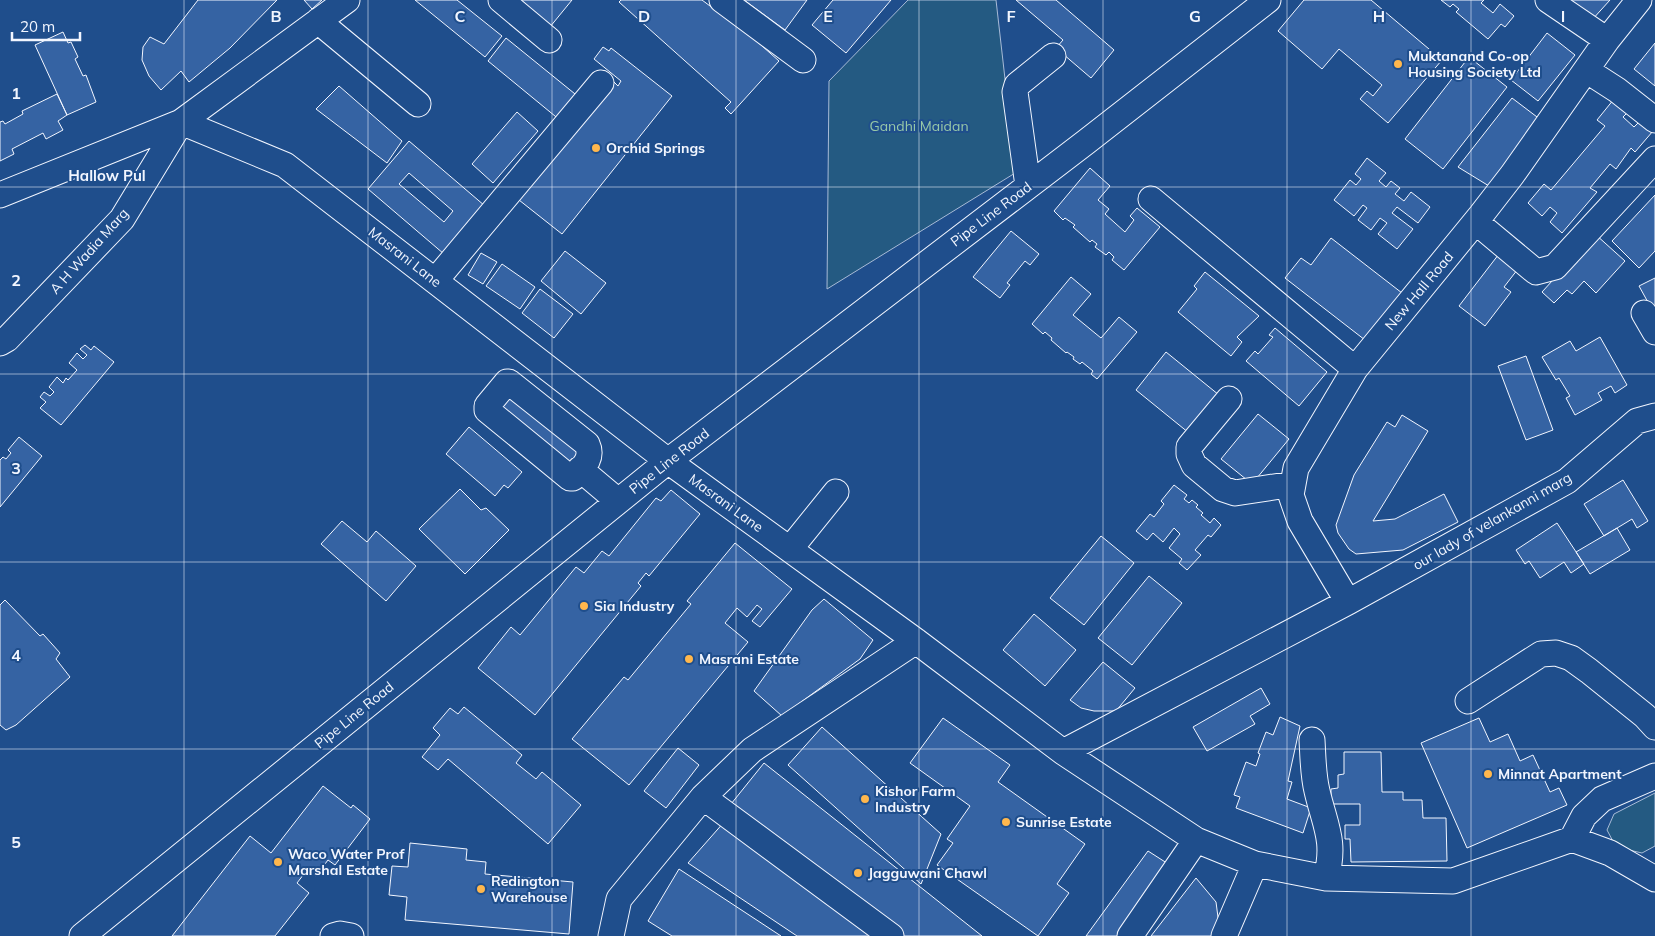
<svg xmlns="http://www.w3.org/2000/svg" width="1655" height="936" font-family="Mulish,sans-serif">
<rect width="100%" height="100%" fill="#1f4e8c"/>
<!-- green -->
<path fill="#245a82" stroke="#a8bbd7" d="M908,0H996L1009,114L1033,162L827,289L829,81Z
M1655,793V846L1642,853L1616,847L1607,830L1614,814Z"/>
<!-- building -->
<path fill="#3563a3" stroke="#f2f6ff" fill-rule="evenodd" d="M198,0H277L230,48L189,82L181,71L161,90L149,76L142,60L143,47L150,37L164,44Z
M304,0H322L312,9Z
M415,0H457L502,36L485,57Z
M510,0H572L545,33Z
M621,0H702L714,9L718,7L779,61L731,114L725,108L731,102L619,2Z
M744,0H807L785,30Z
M833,0H891L846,53L812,25Z
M1016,0H1056L1114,50L1091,78L1056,48L1063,40Z
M1304,0H1371L1442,60L1388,123L1360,99L1367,91L1373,96L1382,85L1339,49L1322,69L1278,31Z
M1441,0H1484L1481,3L1493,13L1500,4L1514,16L1505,27L1501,24L1488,39L1456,12L1459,9L1453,4L1450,7Z
M1568,0H1610L1591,21Z
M63,32L68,43L71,42L78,57L75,59L83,76L86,75L96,102L67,115L35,45Z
M1547,33L1575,55L1538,101L1511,80Z
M506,38L580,98L561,121L488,61Z
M1655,43V86L1634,69Z
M603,47L609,51L611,48L672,96L562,234L519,200L614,82L618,86L621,81L594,59Z
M1469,57L1507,87L1443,169L1405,139Z
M339,86L402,141L387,163L316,109Z
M57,94L67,115L58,121L63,130L46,139L43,133L12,149L14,154L0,161V122L3,121L5,124L23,114L22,111Z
M1512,98L1541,120L1489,186L1458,167Z
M1614,99L1629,111L1623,117L1634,127L1640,121L1653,131L1635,152L1631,148L1616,169L1610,164L1590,188L1597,192L1562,233L1550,222L1557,213L1550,207L1542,216L1528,203L1544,184L1551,190L1605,126L1597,120Z
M517,112L538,131L493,183L472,164Z
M409,141L485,206L444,254L368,189ZM409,173L453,211L444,222L399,184Z
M1367,158L1386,173L1379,181L1386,187L1391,181L1400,188L1395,194L1404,201L1411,192L1430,207L1418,223L1397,207L1392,213L1413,229L1397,249L1378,234L1387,223L1380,218L1371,230L1358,220L1367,208L1363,205L1354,216L1334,200L1350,180L1356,185L1361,179L1355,174Z
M1090,168L1110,186L1098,200L1109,209L1105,214L1125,232L1134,220L1130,216L1137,208L1160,227L1124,270L1112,260L1114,257L1109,252L1106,255L1095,247L1097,244L1092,240L1090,242L1073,227L1075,225L1065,218L1063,220L1054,211Z
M1655,195V251L1639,268L1612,241Z
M1011,231L1039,254L1030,265L1025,261L1007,283L1010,285L1000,298L973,277Z
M1595,234L1625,261L1596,293L1584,281L1572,294L1567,290L1554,303L1542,292Z
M1331,238L1402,293L1365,340L1285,278L1301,258L1311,265Z
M1502,250L1521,265L1504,287L1511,292L1485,326L1459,306Z
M565,251L606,283L581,314L541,281Z
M481,253L497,262L483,284L468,275Z
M502,264L535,287L520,309L486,286Z
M1205,272L1259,316L1237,337L1242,342L1231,356L1178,312L1197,289L1194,286Z
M1071,277L1091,294L1073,315L1101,338L1119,317L1137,332L1097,379L1091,374L1093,371L1082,362L1080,364L1073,359L1074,357L1067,352L1066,353L1051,340L1052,338L1045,332L1043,334L1032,324Z
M1655,278V315L1639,286Z
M540,289L573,314L554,338L522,313Z
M1275,328L1327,372L1299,406L1246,361L1255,351L1258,354L1273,337L1269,335Z
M1600,337L1627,385L1615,393L1611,386L1598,393L1602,400L1575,415L1566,398L1570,396L1559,378L1556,380L1542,357L1570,341L1576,351Z
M85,345L91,350L94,346L114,362L61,425L40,408L46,402L40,397L44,392L50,396L54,392L49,387L57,377L63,383L66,378L68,380L77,370L69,363L77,353L83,359L87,355L80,349Z
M1166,352L1219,395L1189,433L1136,390Z
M1526,356L1553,430L1526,440L1498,366Z
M508,386L582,454L569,475L489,410Z
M1258,414L1289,439L1252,484L1221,459Z
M1402,415L1428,431L1373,521L1395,519L1444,494L1458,522L1403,550L1356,554L1349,549L1338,533L1336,525L1354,475L1387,422L1395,427Z
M469,427L522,472L508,488L504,485L495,496L446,454Z
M19,437L42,456L0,507V460L3,457L6,459L11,453L8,450Z
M1623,480L1648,521L1637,528L1632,519L1604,536L1584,504Z
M1174,485L1187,495L1184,499L1189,503L1192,500L1198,505L1196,507L1203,513L1201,515L1210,523L1214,518L1221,525L1211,537L1208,535L1195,550L1201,555L1187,570L1179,563L1182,559L1169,548L1180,534L1174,528L1163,542L1153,533L1147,540L1136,531L1150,514L1154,517L1164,504L1161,501Z
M460,489L481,510L486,508L509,530L465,574L419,529Z
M671,490L700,514L649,576L646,573L638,583L641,586L535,715L478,668L511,627L520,635L576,567L584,573L602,551L609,556L656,498L661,501Z
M342,521L367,542L376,531L416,566L386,601L321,544Z
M1557,523L1584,564L1571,573L1564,562L1540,578L1529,561L1525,564L1516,550Z
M1617,528L1630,550L1590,574L1576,552Z
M1101,536L1134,563L1084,625L1050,598Z
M735,543L792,589L760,627L752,621L762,609L757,605L747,617L737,608L725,623L748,642L629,785L572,739L624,677L628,680L691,604L687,601Z
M1149,576L1182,603L1132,665L1098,638Z
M824,599L873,640L860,659L782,716L754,691L812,610Z
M5,600L40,636L43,634L60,653L56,659L70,677L16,725L6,730L0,725V605Z
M1034,614L1076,650L1045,686L1003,650Z
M1103,662L1135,688L1116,711H1094L1081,708L1070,700Z
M1261,688L1270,704L1250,716L1255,724L1207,751L1193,727Z
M464,707L522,755L516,763L536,779L542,772L581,805L548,844L448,759L438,770L422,757L440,735L433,728L450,708L458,714Z
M1280,717L1300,726L1288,781L1292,782L1287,799L1311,808L1303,833L1236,808L1240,797L1234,795L1246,762L1256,766L1260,754L1258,753L1266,732L1273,735Z
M943,718L1010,765L998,782L1085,844L1057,884L1069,893L1038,936L937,865L953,843L947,839L970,806L910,763Z
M1479,718L1490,742L1508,734L1520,761L1533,755L1550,792L1559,788L1567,805L1467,848L1421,743Z
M822,727L941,834L921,884L788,765Z
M678,748L699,765L666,808L644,791Z
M1344,752H1381L1382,792H1403V800H1422L1423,818H1446L1447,861L1351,862L1350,839H1345V825H1360V804H1331V789L1338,788V775L1344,774Z
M764,763L982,936H899L727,809Z
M323,786L351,808L353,805L370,819L335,865L328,860L316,876L307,870L297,883L309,893L275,936H172L250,836L271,853Z
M725,821L882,936H797L688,863Z
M410,843L467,849L466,860L486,862L485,874L573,882L569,934L405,920L407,897L389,895L392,866L408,867Z
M1148,851L1173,867L1123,936H1086Z
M679,869L781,936H672L648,921Z
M1196,878L1216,902L1219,925L1213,936H1151Z"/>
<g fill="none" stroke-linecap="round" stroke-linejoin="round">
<defs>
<path id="minor" d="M501,0L549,40
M722,0L803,60
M1548,0L1607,40
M318,21L418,104
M1586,70L1617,90L1655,120
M181,122L285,165L668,461L916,641L1063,752L1196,840L1255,864L1326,878L1453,881L1572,839L1610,853L1655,879
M1028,186L1015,92L1017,85L1053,56
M0,195L181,122L347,0
M1151,199L1355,369
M1476,222L1536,272L1555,267L1655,159
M435,281L601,83
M1644,313L1655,332
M0,343L7,339L122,219L181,122
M507,382H509L587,444C594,459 582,468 573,478H570L487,410V406Z
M1229,399L1189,447V454L1194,465L1223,489L1235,493L1293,484
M580,469L618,501
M790,549L836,492
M1348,602L1300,521L1291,495L1296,468L1355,369L1481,215L1512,175L1607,40L1639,0
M1468,701L1541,654L1556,653L1571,658L1589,671L1645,716L1655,727
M1312,740C1313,757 1313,775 1317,791C1325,826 1336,841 1326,878
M1063,752L1348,602L1567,481L1637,421L1655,416
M703,797L891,936
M1572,839L1584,816L1602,799L1655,776
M82,936L668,461L1086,142L1268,0
M333,936L340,934L351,936
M611,936L619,899L703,797L752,750L916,641
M1130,936L1196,840
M1224,936L1255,864"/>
</defs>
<!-- minor casing -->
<use href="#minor" stroke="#f2f6ff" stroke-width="27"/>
<!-- minor -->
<use href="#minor" stroke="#1f4e8c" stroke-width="25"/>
</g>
<!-- grid -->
<path fill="none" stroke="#f2f6ff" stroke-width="1" stroke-opacity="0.55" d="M184,0V936M368,0V936M552,0V936M736,0V936M919,0V936M1103,0V936M1287,0V936M1471,0V936M0,187H1655M0,374H1655M0,562H1655M0,749H1655"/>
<!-- markers -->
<g fill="#ffb74d" stroke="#1f4e8c" stroke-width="2">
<circle cx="1398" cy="64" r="5"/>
<circle cx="596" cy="148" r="5"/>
<circle cx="584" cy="606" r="5"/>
<circle cx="689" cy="659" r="5"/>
<circle cx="1488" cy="774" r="5"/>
<circle cx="865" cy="799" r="5"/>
<circle cx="1006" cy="822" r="5"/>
<circle cx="278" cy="862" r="5"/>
<circle cx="858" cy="873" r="5"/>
<circle cx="481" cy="889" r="5"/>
</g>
<g text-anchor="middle" stroke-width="4" stroke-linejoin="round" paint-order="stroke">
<!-- poi labels -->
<g font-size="14" font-weight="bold" fill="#f2f6ff" stroke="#1f4e8c" text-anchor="start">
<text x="1408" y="61">Muktanand Co-op<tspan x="1408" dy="16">Housing Society Ltd</tspan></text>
<text x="606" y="153">Orchid Springs</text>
<text x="594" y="611">Sia Industry</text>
<text x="699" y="664">Masrani Estate</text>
<text x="1498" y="779">Minnat Apartment</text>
<text x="875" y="796">Kishor Farm<tspan x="875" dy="16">Industry</tspan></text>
<text x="1016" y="827">Sunrise Estate</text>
<text x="288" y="859">Waco Water Prof<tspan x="288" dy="16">Marshal Estate</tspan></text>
<text x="868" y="878">Jagguwani Chawl</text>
<text x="491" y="886">Redington<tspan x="491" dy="16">Warehouse</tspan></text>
</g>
<!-- park labels -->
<g font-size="14" fill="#97c8a6" stroke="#1f4e8c">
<text x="919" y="131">Gandhi Maidan</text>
</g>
<!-- street labels -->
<g font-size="14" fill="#f2f6ff" stroke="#1f4e8c">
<text transform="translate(991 214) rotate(-37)" y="5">Pipe Line Road</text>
<text transform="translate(89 251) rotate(-48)" y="5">A H Wadia Marg</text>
<text transform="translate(405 257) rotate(38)" y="5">Masrani Lane</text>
<text transform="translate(1419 291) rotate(-50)" y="5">New Hall Road</text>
<text transform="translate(669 461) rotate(-38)" y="5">Pipe Line Road</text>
<text transform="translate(726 503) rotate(36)" y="5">Masrani Lane</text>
<text transform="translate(1492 521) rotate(-30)" y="5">our lady of velankanni marg</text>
<text transform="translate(354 715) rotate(-39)" y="5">Pipe Line Road</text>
</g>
<!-- neighbourhood labels -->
<g font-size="15" font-weight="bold" fill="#f2f6ff" stroke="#1f4e8c">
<text x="107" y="181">Hallow Pul</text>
</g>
</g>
<g font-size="16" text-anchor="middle" font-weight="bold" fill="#f2f6ff" stroke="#1f4e8c" stroke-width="4" stroke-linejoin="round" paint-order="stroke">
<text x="276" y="22">B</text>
<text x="460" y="22">C</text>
<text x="644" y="22">D</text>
<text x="828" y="22">E</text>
<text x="1011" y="22">F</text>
<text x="1195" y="22">G</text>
<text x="1379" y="22">H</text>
<text x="1563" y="22">I</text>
<text x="16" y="99">1</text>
<text x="16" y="286">2</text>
<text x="16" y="474">3</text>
<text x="16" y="661">4</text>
<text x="16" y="848">5</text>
</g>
<!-- scale -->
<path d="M12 32v8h68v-8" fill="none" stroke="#f2f6ff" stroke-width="2.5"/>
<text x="20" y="32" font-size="15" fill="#f2f6ff" stroke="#1f4e8c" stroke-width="4" paint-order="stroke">20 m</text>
</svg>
